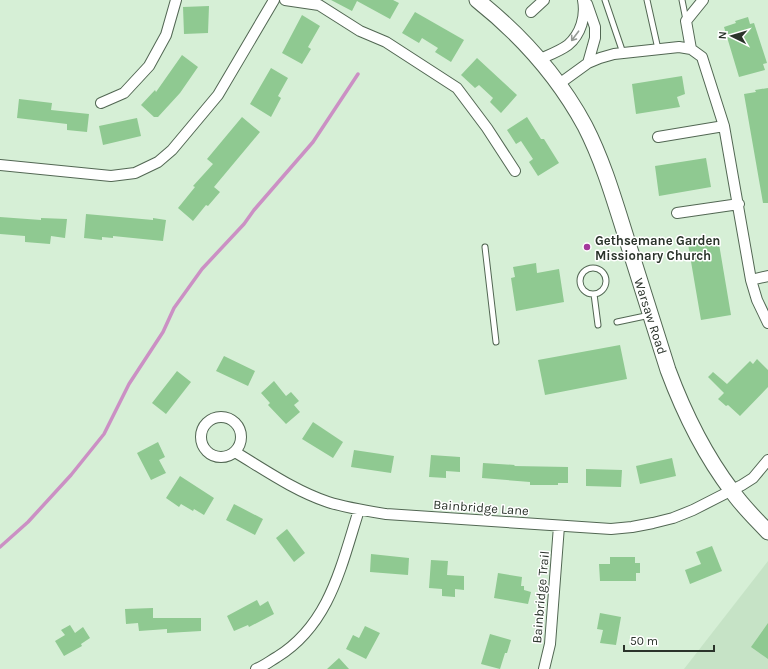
<svg xmlns="http://www.w3.org/2000/svg" width="768" height="669" font-family="Karla,sans-serif">
<rect width="100%" height="100%" fill="#d6efd6"/>
<!-- built -->
<path fill="#c6e3c6" d="M768,561V669H684Z"/>
<g fill="none" stroke-linecap="round" stroke-linejoin="round">
<!-- stream -->
<path stroke="#cb90c4" stroke-width="3.5" d="M0,547L28,522L71,475L104,434L129,384L163,332L174,308L202,269L244,224L254,210L313,142L358,74"/>
</g>
<!-- building -->
<path fill="#8fc991" d="M331,0H393L399,3L390,19L357,1L352,11Z
M209,6L208,33L184,34L183,7Z
M415,12L464,40L451,62L435,52L438,48L422,38L419,43L402,33Z
M302,15L320,26L308,47L311,49L302,64L282,53Z
M748,17L750,24L754,23L767,63L763,64L765,70L739,77L724,27L736,23L735,21Z
M182,55L198,67L180,93L158,117H154L141,105L155,90L156,92Z
M477,58L517,95L501,113L490,102L493,98L479,85L475,88L461,75Z
M271,68L288,78L278,96L281,98L271,117L250,104Z
M682,76L685,94L677,97L680,107L636,114L632,84Z
M768,88V203H763L744,94L756,92L755,90Z
M19,99L52,103L51,110L89,114L87,132L67,130V124L17,118Z
M242,117L260,132L214,187L220,192L208,206L206,205L193,221L178,208L195,187L193,186L213,164L207,159Z
M527,117L541,139H544L559,163L538,176L529,162L533,159L521,141L516,144L507,130Z
M137,118L141,136L103,145L99,126Z
M706,158L711,187L659,196L655,166Z
M86,214L153,220V218L166,220L163,241L113,236V238L102,237V240L84,238Z
M0,217L41,220V218L67,219L65,238L51,236L50,244L25,242V236L0,234Z
M718,238L731,315L701,320L688,244Z
M536,263L537,273L559,269L564,302L516,311L511,278L515,277L513,267Z
M620,345L627,379L545,395L538,360Z
M224,356L255,371L248,386L216,371Z
M757,359L768,370V387L740,416L728,405L726,406L718,399L724,393L708,377L713,372L727,384L750,361L753,364Z
M177,371L191,382L166,414L152,403Z
M274,381L286,396L291,392L299,401L294,405L300,412L286,424L268,405L270,403L261,393Z
M313,422L343,442L333,458L302,439Z
M158,442L165,457L159,460L166,473L151,480L137,453Z
M354,450L394,456L391,473L351,467Z
M431,455L460,457V472L446,471V478L429,477Z
M672,458L676,476L640,484L636,466Z
M483,463L515,465L514,466L568,467V483H558V485H530V482L482,478Z
M586,469L622,470L621,487L586,486Z
M180,476L214,498L204,515L194,509L193,511L181,504L179,507L166,498Z
M234,504L263,519L255,535L226,520Z
M287,529L305,553L294,562L276,538Z
M712,546L722,571L690,584L685,570L701,564L696,552Z
M371,554L409,558L408,575L370,572Z
M610,557H635V563H640V573H636V581H600L599,564H610Z
M431,560L448,561L447,575L464,576V590L455,589V597L442,596V589L429,588Z
M498,573L522,577L521,586H524V590L531,592L528,604L494,598Z
M257,600L260,606L268,601L274,614L249,627L248,625L234,631L227,616Z
M153,608V618H201V631L167,633V629L139,631L138,623L126,624L125,609Z
M600,613L621,617L616,645L600,643L603,630L597,629Z
M768,623V659L751,647Z
M70,625L75,633L83,627L90,638L81,644L82,646L64,656L55,641L65,635L61,630Z
M365,626L380,633L366,659L346,649L353,635L359,638Z
M490,634L511,640L507,653H505L500,669L481,664Z
M339,658L349,669H327Z"/>
<g fill="none" stroke-linecap="round" stroke-linejoin="round">
<defs>
<path id="lane" d="M605,0L623,53
M647,0L658,49
M682,0L686,20
M485,247L496,342
M580 281a13 13 0 1 1 26 0a13 13 0 1 1-26 0Z
M594,294L598,325
M617,322L650,315"/>
<path id="street" d="M285,0L319,5L360,31L386,42L457,88L487,128L515,171
M587,4L595,27V38L588,63
M531,12L544,0
M691,49L686,21L703,0
M540,59C549,55 560,51 568,45C581,34 586,16 583,0
M559,84L588,63L600,58L614,54L679,47L691,49L702,57L724,126L751,280L757,300L768,323
M101,103L124,93L149,66L166,35L176,0
M658,137L724,126
M0,165L111,176L135,173L158,162L172,150L218,95L274,0
M677,213L739,204
M751,280L768,276
M201 437a20 20 0 1 1 40 0a20 20 0 1 1-40 0Z
M235,452C265,470 295,491 328,502C347,508 367,511 386,514L611,529L632,527L653,523L673,518L693,510L742,485L753,478L768,460
M256,669C264,666 270,661 277,657C330,624 341,566 359,510
M544,669L550,644L559,526"/>
<path id="secondary" d="M477,0C521,35 558,76 585,126C603,161 614,199 626,237C640,281 654,326 668,370C684,413 704,454 732,491C742,506 756,519 768,532"/>
</defs>
<!-- lane casing -->
<use href="#lane" stroke="#526753" stroke-width="7"/>
<!-- street casing -->
<use href="#street" stroke="#526753" stroke-width="12"/>
<!-- secondary casing -->
<use href="#secondary" stroke="#526753" stroke-width="17"/>
<!-- lane -->
<use href="#lane" stroke="#fff" stroke-width="5"/>
<!-- street -->
<use href="#street" stroke="#fff" stroke-width="10"/>
<!-- secondary -->
<use href="#secondary" stroke="#fff" stroke-width="15"/>
</g>
<!-- one-way arrows -->
<defs><path id="oneway-shaft" d="M-6 0H5M1.5-3L5.5 0L1.5 3" fill="none" stroke-width="1.6" stroke-linecap="round" stroke-linejoin="round"/></defs>
<use stroke="#949994" href="#oneway-shaft" transform="translate(575 36) rotate(127)"/>
<!-- markers -->
<circle fill="#a3399b" stroke="#fff" stroke-width="1.5" cx="587" cy="247" r="4"/>
<g text-anchor="middle" stroke-width="3" stroke-linejoin="round" paint-order="stroke">
<!-- poi labels -->
<g font-size="13" font-weight="bold" fill="#2a332a" stroke="#fff" text-anchor="start">
<text x="595" y="245">Gethsemane Garden<tspan x="595" dy="15">Missionary Church</tspan></text>
</g>
<!-- street labels -->
<g font-size="13" fill="#2a332a" stroke="#fff">
<text transform="translate(651 316) rotate(72)" y="5">Warsaw Road</text>
<text transform="translate(481 507) rotate(4)" y="5">Bainbridge Lane</text>
<text transform="translate(540 597) rotate(-85)" y="5">Bainbridge Trail</text>
</g>
</g>
<!-- north arrow -->
<g transform="translate(732 36) rotate(275)" stroke="#ffffff" stroke-width="3" paint-order="stroke">
<path d="M0-3L7 15L0 10L-7 15Z" fill="#2a332a"/>
<text y="-6" font-size="11" font-weight="bold" text-anchor="middle" fill="#2a332a">N</text>
</g>
<!-- scale -->
<path d="M624 645v6h90v-6" fill="none" stroke="#2a332a" stroke-width="2"/>
<text x="630" y="645" font-size="12" fill="#2a332a" stroke="#ffffff" stroke-width="3" paint-order="stroke">50 m</text>
</svg>
